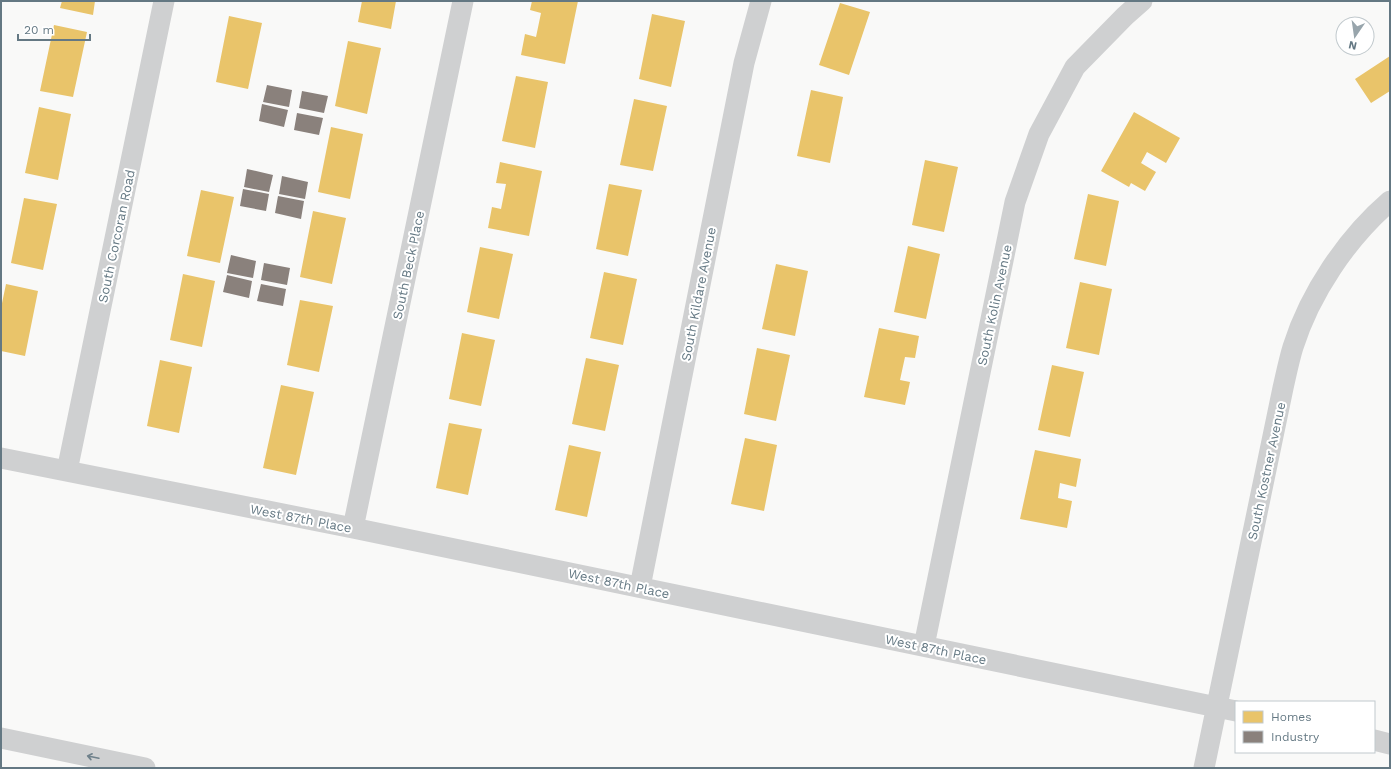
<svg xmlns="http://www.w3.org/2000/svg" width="1391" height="769" font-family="'Work Sans',sans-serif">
<rect width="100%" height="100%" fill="#f9f9f8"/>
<!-- homes -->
<path fill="#e9c46a" d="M62,1H95L93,15L60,8Z
M362,1H396L391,29L358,22Z
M532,1H578L565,64L521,55L525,34L536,37L541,13L530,10Z
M840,3L870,12L849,75L819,65Z
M652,14L685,21L671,87L639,79Z
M229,16L262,23L248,89L216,82Z
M54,25L87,32L73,97L40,91Z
M348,41L381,48L367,114L335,106Z
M1390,56V91L1371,103L1355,79Z
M516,76L548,82L535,148L502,141Z
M811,90L843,97L830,163L797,156Z
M634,99L667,106L653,171L620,165Z
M39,107L71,114L58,180L25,173Z
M1134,112L1180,138L1166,163L1147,152L1141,163L1156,172L1145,191L1131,183L1129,187L1101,171Z
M331,127L363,134L350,199L318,192Z
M925,160L958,167L944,232L912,225Z
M500,162L542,171L529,236L488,228L492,207L501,209L506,184L496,183Z
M609,184L642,190L628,256L596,249Z
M201,190L234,197L220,263L187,256Z
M1088,194L1119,201L1106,266L1074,259Z
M24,198L57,204L43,270L11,263Z
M313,211L346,218L332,284L300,277Z
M908,246L940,254L926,319L894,312Z
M480,247L513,254L499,319L467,312Z
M776,264L808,271L795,336L762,329Z
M604,272L637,279L623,345L590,338Z
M183,274L215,281L202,347L170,340Z
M1080,282L1112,289L1099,355L1066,348Z
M6,284L38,291L25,356L1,351V308Z
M300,300L333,306L319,372L287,365Z
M879,328L919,336L915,358L905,357L900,380L910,382L905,405L864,397Z
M462,333L495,340L481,406L449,399Z
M757,348L790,355L776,421L744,414Z
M586,358L619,365L605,431L572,424Z
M160,360L192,367L179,433L147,426Z
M1052,365L1084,372L1070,437L1038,430Z
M281,385L314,392L296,475L263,468Z
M449,423L482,429L468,495L436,488Z
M745,438L777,445L764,511L731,504Z
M569,445L601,452L587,517L555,510Z
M1035,450L1081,459L1076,487L1060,483L1058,498L1072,501L1067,528L1020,519Z"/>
<!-- industry -->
<path fill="#8a817c" d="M267,85L292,90L289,107L263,102Z
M302,91L328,96L324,113L299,108Z
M262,104L288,110L284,127L259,121Z
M297,113L323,118L319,135L294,130Z
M247,169L273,175L269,192L244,187Z
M282,176L308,182L305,199L279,194Z
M243,189L269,194L266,211L240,206Z
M278,196L304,201L301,219L275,213Z
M231,255L256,261L253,278L227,273Z
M264,263L290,268L287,285L261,280Z
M227,275L252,281L249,298L223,292Z
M261,284L286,289L283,306L257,301Z"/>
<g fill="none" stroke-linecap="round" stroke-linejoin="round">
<!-- street -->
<path stroke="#cfd0d1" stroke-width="21" d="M1,458L353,528L1236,711
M67,471L164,1
M353,528L463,1
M640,587L744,63L761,1
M924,646L1015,202L1039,134L1075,67L1125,16L1142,1
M1,738L145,768
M1374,740L1390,744
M1204,768L1283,388C1286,375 1289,360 1293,347C1310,293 1347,238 1390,201"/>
</g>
<!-- one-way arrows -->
<defs><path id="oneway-shaft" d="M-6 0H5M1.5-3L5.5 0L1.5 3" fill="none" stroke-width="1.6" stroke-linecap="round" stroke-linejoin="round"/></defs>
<use stroke="#6f818b" href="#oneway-shaft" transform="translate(93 757) rotate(-168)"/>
<g text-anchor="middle" stroke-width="4" stroke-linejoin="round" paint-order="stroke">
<!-- street labels -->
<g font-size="13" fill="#647883" stroke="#fff">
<text transform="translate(116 236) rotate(-78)" y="5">South Corcoran Road</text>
<text transform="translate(408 265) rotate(-78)" y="5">South Beck Place</text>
<text transform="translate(698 294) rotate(-79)" y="5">South Kildare Avenue</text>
<text transform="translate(994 305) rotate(-78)" y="5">South Kolin Avenue</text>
<text transform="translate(1266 471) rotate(-78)" y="5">South Kostner Avenue</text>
<text transform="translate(301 518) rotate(11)" y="5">West 87th Place</text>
<text transform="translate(619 583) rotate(12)" y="5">West 87th Place</text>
<text transform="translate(936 649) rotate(12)" y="5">West 87th Place</text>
</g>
</g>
<!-- border -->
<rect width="1391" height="769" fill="none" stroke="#647883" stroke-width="4"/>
<!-- legend -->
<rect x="1235" y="701" width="140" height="52" fill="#ffffff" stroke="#c1c9cd"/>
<rect x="1243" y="711" width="20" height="12" fill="#e9c46a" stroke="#c1c9cd"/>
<text x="1271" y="721" font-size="12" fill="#647883">Homes</text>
<rect x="1243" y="731" width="20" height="12" fill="#8a817c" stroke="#c1c9cd"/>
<text x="1271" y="741" font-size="12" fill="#647883">Industry</text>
<!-- north arrow -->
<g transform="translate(1355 36) rotate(193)"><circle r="19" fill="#ffffff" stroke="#c1c9cd"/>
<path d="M0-3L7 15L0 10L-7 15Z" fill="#98a5ac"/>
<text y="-6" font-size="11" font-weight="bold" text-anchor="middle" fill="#647883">N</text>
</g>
<!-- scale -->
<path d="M18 34v6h72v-6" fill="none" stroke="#647883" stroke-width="2"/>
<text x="24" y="34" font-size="12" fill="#647883" stroke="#ffffff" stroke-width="3" paint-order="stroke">20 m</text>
</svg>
